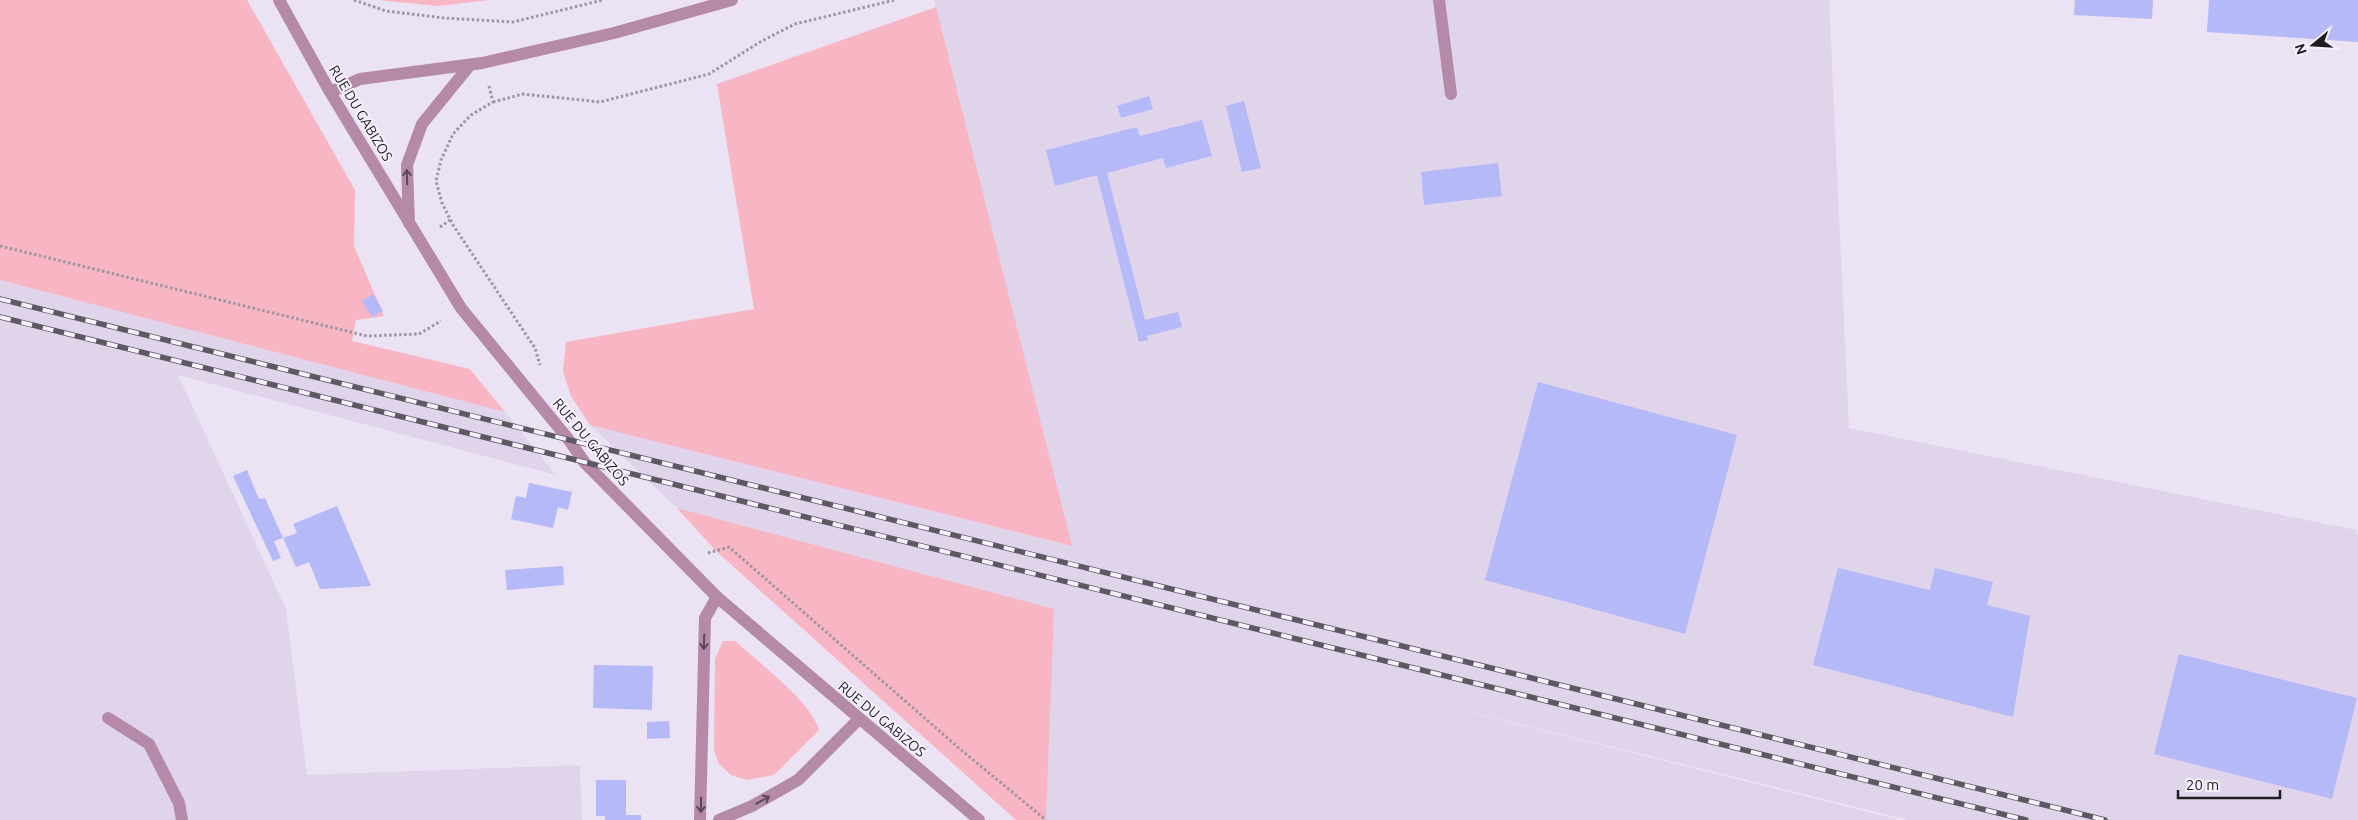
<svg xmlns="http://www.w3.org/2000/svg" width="2358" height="820" font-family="Ubuntu,sans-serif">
<rect width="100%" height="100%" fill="#ebe2f3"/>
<!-- built -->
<path fill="#e0d4eb" d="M934,0H1829L1849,428L2356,530L2358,538V820H1909L1348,682L1900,820H1046L1053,609L677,508L590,425L1071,546Z
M0,280L505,412L556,475L178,375L286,609L307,775L580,765L582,820H0Z"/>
<!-- green -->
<path fill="#f8b5c3" d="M0,0H247L355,190L354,246L384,316L356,320L352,341L470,369L505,412L0,280Z
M379,0H489L437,6Z
M936,7L1072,546L590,425L571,396L563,372L566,342L754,309L717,84Z
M677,508L1054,609L1046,820H1016L716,551Z
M723,641H735C757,661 812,702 819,730L774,775L747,780L731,775L719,764L714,750L715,659Z"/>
<!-- building -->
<path fill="#b5b9f8" d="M2075,0H2153L2152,19L2074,15Z
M2209,0H2358V42L2207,32Z
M1149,96L1153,109L1121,118L1117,106Z
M1244,101L1261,168L1242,172L1226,106Z
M1202,120L1212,156L1166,168L1163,158L1107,173L1145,320L1178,312L1182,327L1147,336L1148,340L1139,342L1097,175L1055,186L1046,150L1137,127L1140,136Z
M1498,163L1502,196L1424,205L1421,172Z
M373,294L383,311L372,317L362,301Z
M1538,382L1737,435L1685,634L1485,580Z
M247,470L259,499L265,498L283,538L297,533L293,524L337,506L371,586L320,589L309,562L296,567L283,538L274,541L281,558L273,561L233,476Z
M529,483L572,492L568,510L558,507L553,528L511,519L516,496L526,498Z
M563,566L564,585L507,590L505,570Z
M1838,568L1930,590L1935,568L1993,582L1987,605L2030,616L2013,717L1813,665Z
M2179,654L2357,698L2332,799L2154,754Z
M594,665L653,666L652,710L593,708Z
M669,721L670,738L647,739V722Z
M596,780H626V815H641V820H605V816H596Z"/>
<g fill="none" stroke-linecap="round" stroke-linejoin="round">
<!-- path -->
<path stroke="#9c96a2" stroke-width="3" stroke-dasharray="2.5 2.5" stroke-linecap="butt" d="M354,0L386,11L444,18L513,22L603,0
M489,86L493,102L471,115L453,134L441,160L436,181L442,203L453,225L535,348L540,365
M493,102L523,94L600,102L709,74L760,42L795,24L895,0
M440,227L450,220
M0,246L367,336L419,334L441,321
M708,553L729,547L960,749L1046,820"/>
<!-- service -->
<path stroke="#b58aa9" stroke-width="12" d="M1439,0L1451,94"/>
<!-- minor -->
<path stroke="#b58aa9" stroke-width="12" d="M108,718L149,744L179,803L182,820
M700,820L705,618L717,597
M719,820L752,806L798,780L859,719"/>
<!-- tertiary -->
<path stroke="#b58aa9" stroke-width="12" d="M279,0L330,92L461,308L569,440L585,463L717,597L979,820
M330,92L360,79L482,63L614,33L732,0
M409,223L407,165L422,124L470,65"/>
<defs>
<path id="rail" d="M0,299L2105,820
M0,317L2026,820"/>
</defs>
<!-- rail casing -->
<use href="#rail" stroke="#5d5862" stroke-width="5.5"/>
<!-- rail -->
<use href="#rail" stroke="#f7f0fe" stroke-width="4" stroke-dasharray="11" stroke-linecap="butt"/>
</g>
<!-- one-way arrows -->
<defs><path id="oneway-shaft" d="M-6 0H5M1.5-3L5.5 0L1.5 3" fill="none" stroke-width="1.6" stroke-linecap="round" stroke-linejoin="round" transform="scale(1.25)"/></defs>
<g stroke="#5b4858">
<use href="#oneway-shaft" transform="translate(407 177) rotate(-92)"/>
<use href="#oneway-shaft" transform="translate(704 642) rotate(92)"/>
<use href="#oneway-shaft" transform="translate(763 800) rotate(-29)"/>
<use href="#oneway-shaft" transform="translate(701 805) rotate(91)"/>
</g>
<g text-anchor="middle" stroke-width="4" stroke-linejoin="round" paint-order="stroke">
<!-- street labels -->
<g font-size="14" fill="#1f1c22" stroke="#f7f0fe">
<text transform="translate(361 113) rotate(59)" y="5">RUE DU GABIZOS</text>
<text transform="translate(591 442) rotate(50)" y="5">RUE DU GABIZOS</text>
<text transform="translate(882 719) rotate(40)" y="5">RUE DU GABIZOS</text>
</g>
</g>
<!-- north arrow -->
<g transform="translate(2313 45) rotate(252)" stroke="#f7f0fe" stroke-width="4" paint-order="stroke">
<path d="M0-4L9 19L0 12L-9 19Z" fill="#1f1c22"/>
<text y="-8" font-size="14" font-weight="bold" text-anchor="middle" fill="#1f1c22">N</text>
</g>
<!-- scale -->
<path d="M2178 790v8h102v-8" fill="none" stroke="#1f1c22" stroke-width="2.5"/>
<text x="2186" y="790" font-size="15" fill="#1f1c22" stroke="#f7f0fe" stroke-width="4" paint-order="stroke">20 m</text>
</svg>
